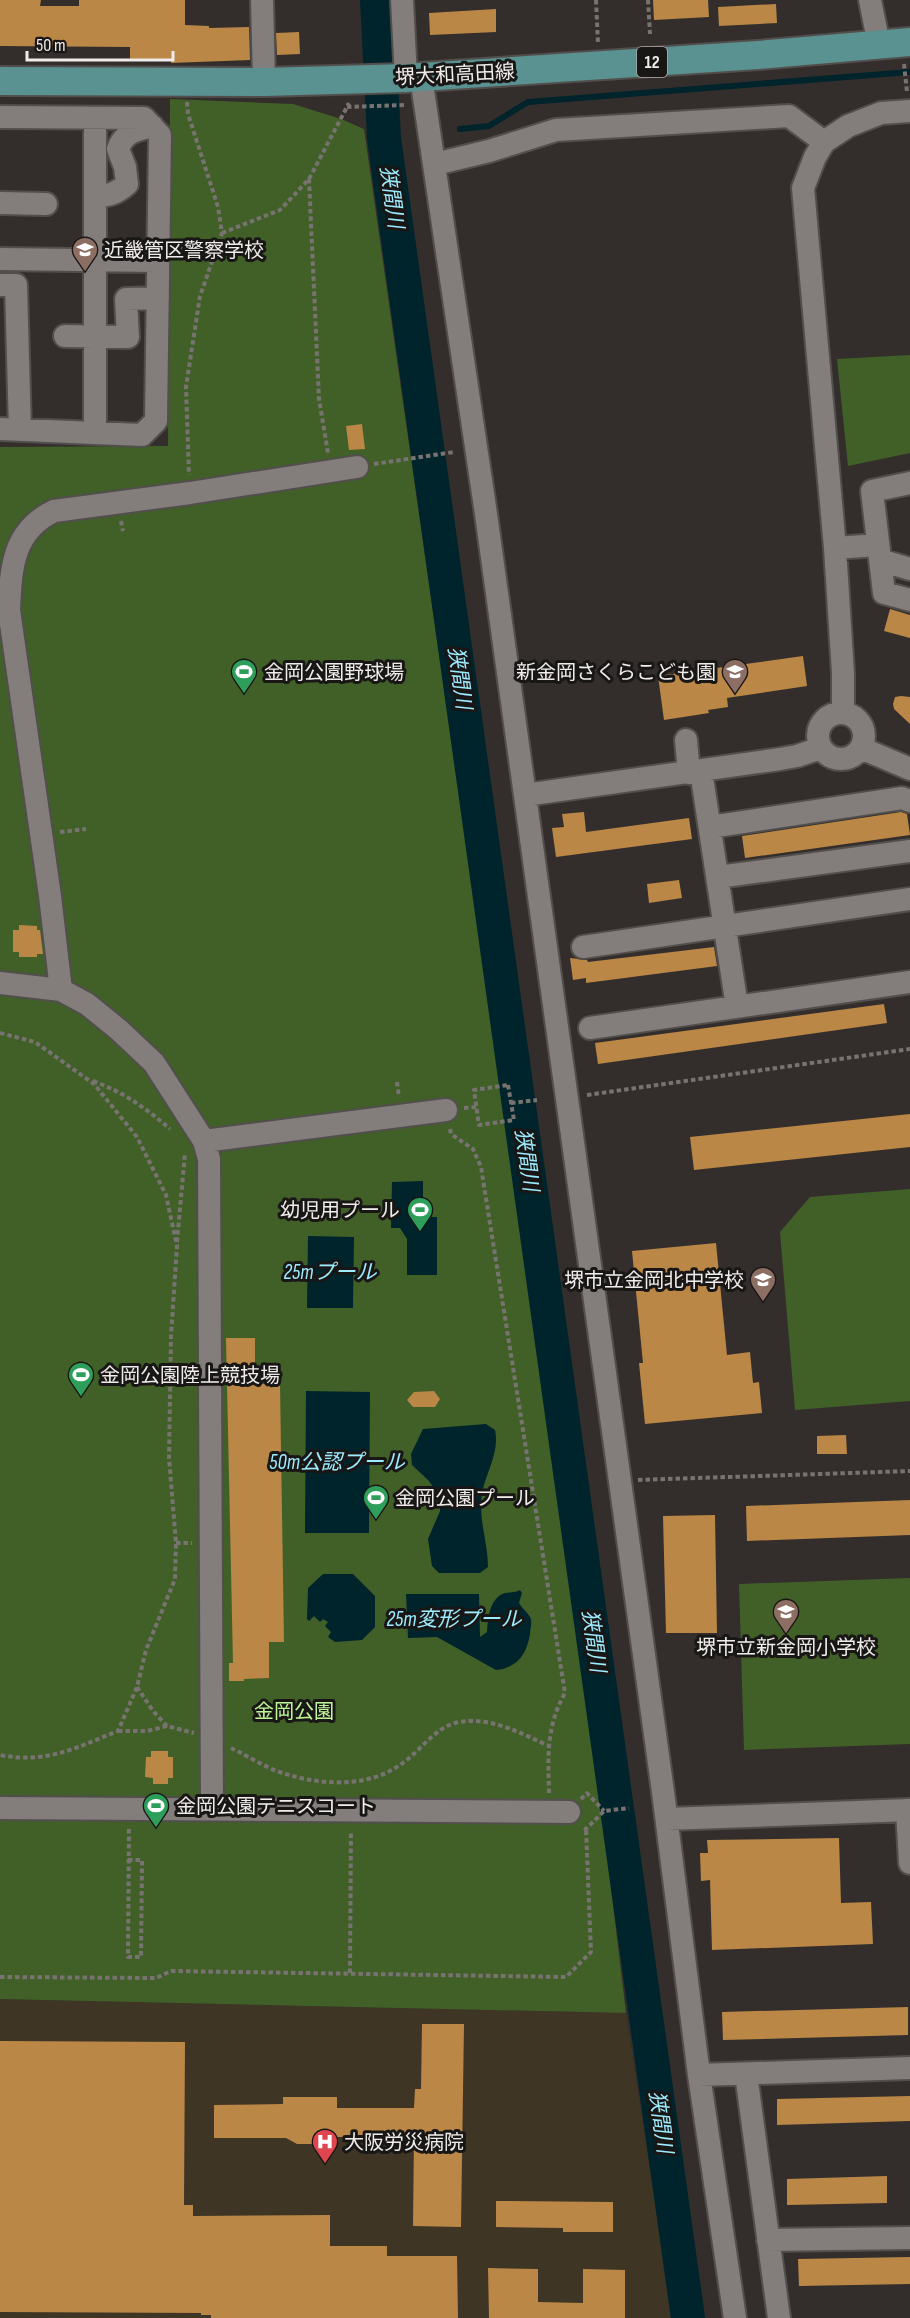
<svg xmlns="http://www.w3.org/2000/svg" width="910" height="2318" font-family="'Sofia Sans Condensed','Noto Sans JP',sans-serif">
<rect width="100%" height="100%" fill="#332e2c"/>
<!-- medical -->
<path fill="#3e3525" d="M0,1999L626,2013L673,2318H0Z"/>
<!-- green -->
<path fill="#416028" d="M170,99L293,104L341,119L364,129L604,1811L607,1855L626,2013L0,1999V447L168,446Z
M910,355V453L848,466L837,359Z
M910,1189V1401L795,1410L780,1232L810,1197Z
M910,1578V1744L744,1750L739,1584Z"/>
<!-- water -->
<path fill="#00242b" d="M423,1181V1210L431,1217H437V1275H407V1239L400,1228H391L392,1182Z
M308,1236L354,1237L353,1308H307Z
M306,1391L370,1392L369,1533H305Z
M486,1424L495,1430C500,1452 486,1472 482,1493C478,1519 488,1542 488,1567L480,1573H439L432,1566L428,1539L440,1511V1496L428,1480L412,1465L411,1454L423,1429Z
M323,1574H353L375,1596V1627L362,1640L335,1642L328,1637L331,1632L325,1626L328,1622L323,1619L320,1622L314,1616L309,1621L307,1619L308,1588Z
M520,1590L522,1593L519,1603C522,1608 529,1614 531,1619C532,1623 530,1630 530,1634C527,1654 517,1668 496,1670L437,1637L408,1638L406,1594H479L480,1637L487,1632C488,1619 489,1598 505,1593C511,1592 514,1593 520,1590Z"/>
<g fill="none" stroke-linecap="round" stroke-linejoin="round">
<!-- stream -->
<path stroke="#00242b" stroke-width="6" d="M460,129L489,126L528,102L910,72"/>
<!-- river -->
<path stroke="#00242b" stroke-width="34" d="M377,0L384,138L688,2318"/>
</g>
<!-- building -->
<path fill="#bb8746" d="M0,0H41L40,6H79V0H185V25L209,26V28L249,27L250,60L171,63V61L130,60V47L0,46Z
M653,0H708L709,17L654,20Z
M776,4L777,23L719,26L718,7Z
M496,9V32L430,35L429,13Z
M299,32L300,54L277,55L276,33Z
M362,424L365,449L349,450L346,426Z
M890,609L910,615V638L884,631Z
M803,656L807,686L727,698L728,707L708,710L709,713L664,720L658,676Z
M901,696L910,697V724L894,709L893,704L895,697Z
M584,812L586,832L689,818L692,839L556,857L552,828L564,827L562,814Z
M901,812L907,814L910,835L745,858L742,836Z
M679,880L682,898L649,903L647,884Z
M19,925L37,926V930H40L43,954H37V957H19V952H13V930H19Z
M714,947L717,966L586,983V978L573,980L570,958L587,960L588,962Z
M884,1004L887,1023L598,1064L595,1043Z
M910,1114V1147L694,1170L690,1137Z
M716,1243L727,1355L750,1352L753,1383L759,1382L762,1413L645,1424L639,1363H643L632,1251Z
M226,1338H255V1384H280L284,1642H269V1678L244,1679V1681H229V1663H233Z
M434,1391L440,1399L435,1407H413L407,1400L414,1392Z
M846,1435L847,1454H817V1436Z
M910,1500V1535L747,1541L746,1506Z
M715,1515L717,1633H666L663,1516Z
M151,1751H168V1757H173V1778H168V1784H153V1778L145,1777L146,1757H151Z
M839,1838L841,1903L871,1902L873,1944L712,1950L710,1880L701,1881L700,1853H708L707,1840Z
M908,2007V2035L723,2040L722,2012Z
M422,2024H464L461,2227L413,2226L414,2137H330L321,2144H297L286,2138H214V2105L283,2104V2097H337V2108H414L415,2089H421Z
M0,2041L185,2042L184,2205H193V2216L330,2215V2246H387V2256H457L458,2318H211V2315H201V2313L0,2312Z
M910,2096V2121L777,2125V2099Z
M887,2176V2203L787,2205V2179Z
M496,2201L613,2202V2232H563V2228L496,2227Z
M910,2257V2284L799,2286L798,2259Z
M488,2268L538,2269V2302L583,2303V2269L625,2270V2318H489Z"/>
<g fill="none" stroke-linecap="round" stroke-linejoin="round">
<defs>
<path id="minor" d="M262,0L264,82
M402,0L406,78
M870,0L879,45
M421,77L486,514L663,1792L699,2075L735,2318
M0,117L144,118L160,135L156,421L142,435L0,429
M435,164L489,151L556,130L789,116L824,142
M96,196C109,196 117,193 127,184L125,167L118,149C125,131 135,131 152,126
M0,203L46,204
M0,259L158,261
M0,285H16L20,430
M65,336L128,337L126,299L158,298
M95,433V118
M910,483L872,491L884,593L910,600
M835,548L878,545
M880,560L910,569
M818 736a23 23 0 1 1 46 0a23 23 0 1 1-46 0Z
M843,713V673L835,548L803,188L815,157L824,142L848,126L881,113L910,111
M686,740L689,773
M861,748L910,769
M701,771L737,1007
M525,795L780,759L797,756L821,748
M710,827L902,798L910,801
M718,877L910,851
M583,947L910,899
M0,983L61,990L87,1004L119,1030L154,1063L204,1141L209,1159L212,1808
M61,990L50,896L9,610C11,569 12,531 54,511L190,493L357,467
M590,1028L910,982
M204,1141L446,1110
M0,1808L569,1812
M907,1810L910,1863
M667,1819L910,1810
M746,2074L779,2318
M699,2075L910,2068
M768,2240L910,2238"/>
<path id="major" d="M0,81L264,82L406,78L758,55L910,42"/>
</defs>
<!-- minor casing -->
<use href="#minor" stroke="#514e4c" stroke-width="26"/>
<!-- major casing -->
<use href="#major" stroke="#514e4c" stroke-width="32"/>
<!-- path -->
<path stroke="#787371" stroke-width="4" stroke-dasharray="4.5 3" stroke-linecap="butt" d="M596,0L598,44
M648,0L650,34
M904,64L907,92
M187,102L188,114L218,207L222,233L200,296L186,387L189,475
M347,107L406,105
M309,179L319,399L328,453
M222,233L280,210L309,179L349,103
M374,464L454,452
M121,521L123,531
M60,832L86,829
M0,1033L35,1042L94,1084L137,1137L166,1195L177,1246L171,1336L169,1458L176,1543L175,1579L146,1650L137,1687L118,1731C75,1748 47,1764 0,1755
M93,1081C123,1092 146,1108 170,1129
M397,1082L399,1097
M508,1085L514,1120L479,1125L474,1090Z
M587,1095L910,1049
M511,1103L537,1100
M464,1108L476,1107
M450,1129L451,1134L473,1149L481,1167L565,1693C546,1727 548,1756 549,1793
M177,1242L185,1153
M638,1480L910,1471
M176,1543H192
M137,1687L153,1711L167,1726
M118,1731H147L167,1726L194,1733
M231,1748C250,1757 269,1770 289,1775C327,1786 372,1787 404,1762C421,1750 434,1729 455,1723C488,1715 518,1732 547,1745
M581,1799L587,1793L604,1811
M584,1828L586,1829L604,1811L629,1808
M128,1860H142L141,1957H128L129,1827
M350,1973L351,1831
M0,1977L156,1978L171,1971L566,1977L591,1952L586,1829"/>
<!-- minor -->
<use href="#minor" stroke="#837d7b" stroke-width="22"/>
<!-- major -->
<use href="#major" stroke="#5a9191" stroke-width="28"/>
</g>
<!-- icons -->
<defs>
<symbol id="university-pin" viewBox="-11 -11 22 30"><path d="M0 17L-7.5 6A9.5 9.5 0 1 1 7.5 6Z" fill="#8d6e63" stroke="#191616"/><path d="M0-5L7-2L0 1L-7-2ZM-4 1L0 2.5L4 1V4Q0 6-4 4Z" fill="#fff"/></symbol>
<symbol id="stadium-pin" viewBox="-11 -11 22 30"><path d="M0 17L-7.5 6A9.5 9.5 0 1 1 7.5 6Z" fill="#2e9e5b" stroke="#191616"/><path d="M0-5a6.5 5 0 1 0 0 10a6.5 5 0 1 0 0-10ZM-3.5-1.8h7v3.6h-7Z" fill="#fff"/></symbol>
<symbol id="school-pin" viewBox="-11 -11 22 30"><path d="M0 17L-7.5 6A9.5 9.5 0 1 1 7.5 6Z" fill="#8d6e63" stroke="#191616"/><path d="M0-5L7-2L0 1L-7-2ZM-4 1L0 2.5L4 1V4Q0 6-4 4Z" fill="#fff"/></symbol>
<symbol id="hospital-pin" viewBox="-11 -11 22 30"><path d="M0 17L-7.5 6A9.5 9.5 0 1 1 7.5 6Z" fill="#e0444e" stroke="#191616"/><path d="M-5-5h3v3.5h4V-5h3V5h-3V1.5h-4V5h-3Z" fill="#fff"/></symbol>
</defs>
<g fill-rule="evenodd">
<use href="#university-pin" x="70" y="235" width="30" height="40"/>
<use href="#stadium-pin" x="229" y="657" width="30" height="40"/>
<use href="#school-pin" x="720" y="657" width="30" height="40"/>
<use href="#stadium-pin" x="405" y="1195" width="30" height="40"/>
<use href="#school-pin" x="748" y="1265" width="30" height="40"/>
<use href="#stadium-pin" x="66" y="1360" width="30" height="40"/>
<use href="#stadium-pin" x="361" y="1483" width="30" height="40"/>
<use href="#school-pin" x="771" y="1597" width="30" height="40"/>
<use href="#stadium-pin" x="141" y="1791" width="30" height="40"/>
<use href="#hospital-pin" x="310" y="2127" width="30" height="40"/>
</g>
<g text-anchor="middle" stroke-width="6" stroke-linejoin="round" paint-order="stroke">
<!-- shield labels -->
<rect fill="#191616" stroke="#afacaa" stroke-width="1.5" x="637" y="47" width="30" height="30" rx="4.5"/>
<g font-size="18" font-weight="bold" fill="#efecea">
<text x="652" y="68">12</text>
</g>
<!-- street labels -->
<g font-size="20" fill="#efecea" stroke="#191616">
<text transform="translate(455 74) rotate(-3)" y="7">堺大和高田線</text>
</g>
<!-- poi labels -->
<g font-size="20" fill="#efecea" stroke="#191616" text-anchor="start">
<text x="104" y="257">近畿管区警察学校</text>
<text x="264" y="679">金岡公園野球場</text>
<text x="716" y="679" text-anchor="end">新金岡さくらこども園</text>
<text x="400" y="1217" text-anchor="end">幼児用プール</text>
<text x="744" y="1287" text-anchor="end">堺市立金岡北中学校</text>
<text x="100" y="1382">金岡公園陸上競技場</text>
<text x="395" y="1505">金岡公園プール</text>
<text x="786" y="1654" text-anchor="middle">堺市立新金岡小学校</text>
<text x="176" y="1813">金岡公園テニスコート</text>
<text x="344" y="2149">大阪労災病院</text>
</g>
<!-- park labels -->
<g font-size="20" fill="#bff698" stroke="#191616">
<text x="294" y="1718">金岡公園</text>
</g>
<!-- water labels -->
<g font-size="21" font-style="italic" fill="#9debfe" stroke="#191616">
<text transform="translate(392 197) rotate(82)" y="7">狭間川</text>
<text transform="translate(460 678) rotate(82)" y="7">狭間川</text>
<text transform="translate(527 1160) rotate(82)" y="7">狭間川</text>
<text x="330" y="1279">25mプール</text>
<text x="337" y="1469">50m公認プール</text>
<text x="454" y="1626">25m変形プール</text>
<text transform="translate(594 1641) rotate(82)" y="7">狭間川</text>
<text transform="translate(661 2122) rotate(82)" y="7">狭間川</text>
</g>
</g>
<!-- scale -->
<path d="M27 51v9h146v-9" fill="none" stroke="#efecea" stroke-width="3"/>
<text x="36" y="51" font-size="18" fill="#efecea" stroke="#191616" stroke-width="4.5" paint-order="stroke">50 m</text>
</svg>
